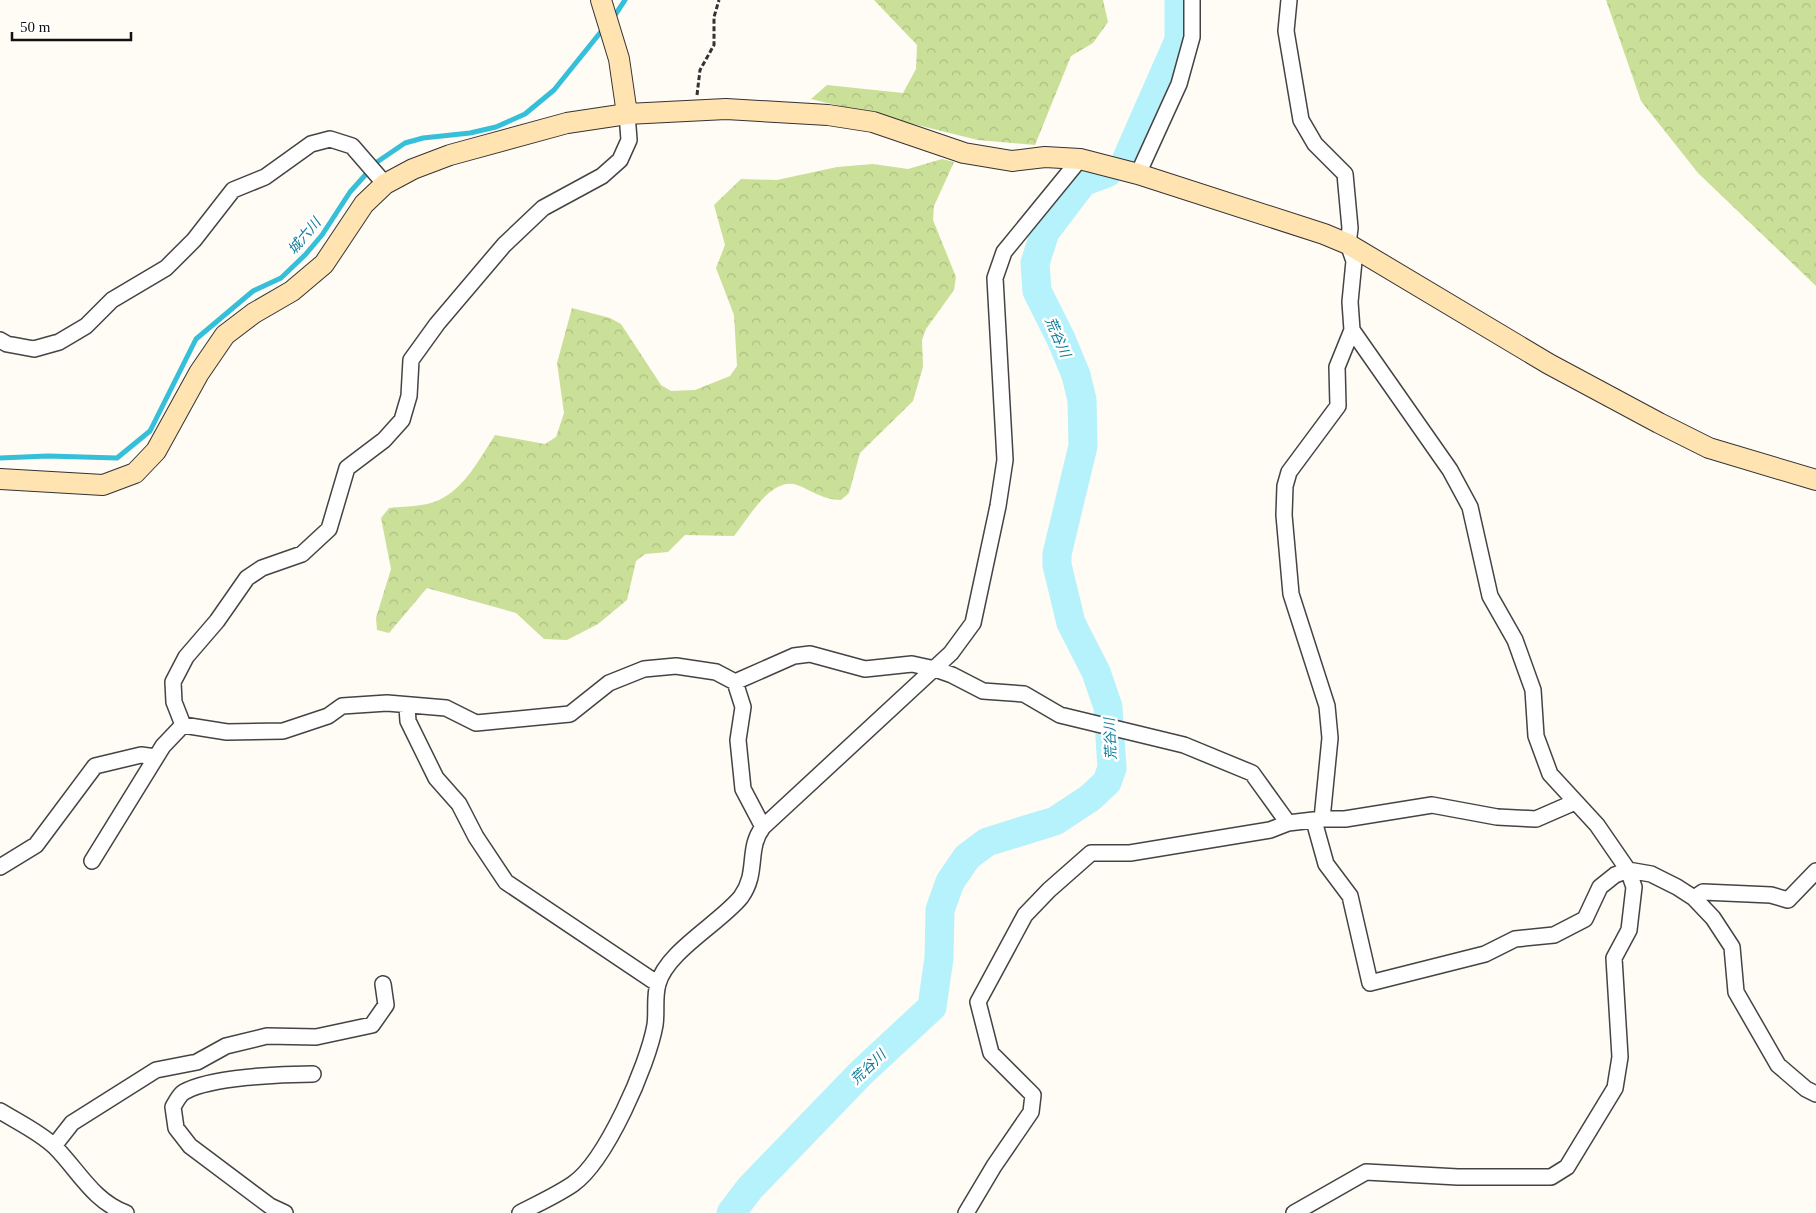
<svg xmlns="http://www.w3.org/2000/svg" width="1816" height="1213" font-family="'Times New Roman','Noto Sans JP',serif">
<defs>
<pattern id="forest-crowns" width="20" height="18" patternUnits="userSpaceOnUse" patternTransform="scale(1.25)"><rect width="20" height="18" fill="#cae098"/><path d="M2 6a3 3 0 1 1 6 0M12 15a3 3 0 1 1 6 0" fill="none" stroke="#acbf82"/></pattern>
</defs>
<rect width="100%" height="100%" fill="#fffbf5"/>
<!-- forest -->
<path fill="url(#forest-crowns)" d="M874,0H1103L1108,22L1093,43L1071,56L1035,145L978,140L811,99L827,85L903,93L916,69L917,45Z
M1606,0H1816V286L1698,173L1641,101Z
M942,159L954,162L934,206L933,220L956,277L954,290L926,329L922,340L923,367L913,401L860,453L849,493L841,500C823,500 813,491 797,485C771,476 748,519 734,536L685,535L668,552L645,554L636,561L627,600L598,624L567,640L544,639L516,613L427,588L389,633L377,630L376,618L391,569L381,518L389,508C404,506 425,507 439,500C465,488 480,458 495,435L545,444L556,437L564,413L557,363L572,308L610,318L621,324L661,385L671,391L695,390L730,376L737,366L734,315L716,268L725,245L714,205L741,179L777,180L837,167L873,164L908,169Z"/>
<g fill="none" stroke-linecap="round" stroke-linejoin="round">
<!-- stream -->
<path stroke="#36bfd8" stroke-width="5" d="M613,18L625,0
M0,458L48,456L117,458L150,431L196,339L253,291L281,278L305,255L322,235L350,192L377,162L405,143L423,138L470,133L496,127L525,114L554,90L604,28"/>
<!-- river -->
<path stroke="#b5f2fb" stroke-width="29" d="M1127,158L1179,40V0
M731,1213L750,1188L861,1073L932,1007L939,958L940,910L950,882L967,857L987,842L1055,821L1090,798L1107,782L1112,768L1108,707L1096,672L1071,623L1057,565V554L1083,446L1082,400L1076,375L1061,339L1037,291L1035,263L1045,232L1083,182L1107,173"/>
<defs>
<path id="street" d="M1289,0L1286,31L1301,120L1315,144L1345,174L1350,228L1348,244L1354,261L1350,302L1352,330L1450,470L1470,507L1490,596L1515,640L1533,690L1536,736L1550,774L1597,825L1628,870L1651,874L1677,887L1694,898L1713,918L1732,947L1736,992L1778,1065L1806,1089L1816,1094
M1138,174L1179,84L1192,37V0
M0,340L7,344L34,349L59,342L86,326L112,300L166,268L194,240L233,190L265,177L311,144L330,139L352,146L385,184
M735,682L743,707L738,740L743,789L763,827
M407,707L408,721L436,778L459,804L476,837L506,882L658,984
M183,725L174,702L173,682L186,657L217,621L247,578L262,568L302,554L329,529L347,468L384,440L402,420L409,396L411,360L437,324L504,245L543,208L602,176L620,160L629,140L627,114
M1322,819L1330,738L1327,706L1291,594L1284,515L1285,486L1289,472L1338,406L1337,367L1352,330
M92,861L163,746L183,725L227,732L283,731L328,716L342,706L387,703L446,708L476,723L570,714L609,683L644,669L676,666L716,672L735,682L794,656L810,654L865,669L912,664L935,669L952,675L983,691L1024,694L1060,715L1184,745L1252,773L1288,823
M0,867L36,845L95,766L141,755L156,757
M1694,898L1703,892L1771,895L1788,900L1816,871
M0,1111C18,1122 41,1133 55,1147C78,1170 93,1201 126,1213
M54,1146L72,1123L156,1070L197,1062L226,1046L267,1036L316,1037L372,1025L386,1005L383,984
M285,1213L270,1206L190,1146L176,1128L173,1107C176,1102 179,1095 184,1092C210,1077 282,1074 313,1074
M520,1213C537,1204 557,1195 573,1184C606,1161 648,1065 655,1025C657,1012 654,997 658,984C666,952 720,923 741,897C759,872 746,849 763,827L951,653L973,623L998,506L1005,460L995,278L1004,252L1080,159
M966,1213L994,1166L1031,1112L1033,1095L991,1053L978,1002L1025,915L1049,890L1091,853H1130L1270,830L1288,823L1322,819H1345L1432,805L1497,817L1536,819L1575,802
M1294,1213L1366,1172L1458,1177H1551L1567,1167L1615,1088L1620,1057L1614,958L1629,930L1634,887L1628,870L1615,875L1600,887L1585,919L1554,935L1515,939L1485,954L1370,983L1350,896L1326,864L1314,821"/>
<path id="secondary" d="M601,0L619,59L627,114
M0,479L103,485L135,473L156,451L199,373L225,335L254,313L292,291L324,264L364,204L385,184L413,169L450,155L567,123L627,114L726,109L828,115L873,122L964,153L1012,161L1045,157L1080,159L1138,174L1324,234L1348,244L1549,364L1659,423L1709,448L1816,480"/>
</defs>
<!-- street casing -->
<use href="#street" stroke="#444" stroke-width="18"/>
<!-- secondary casing -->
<use href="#secondary" stroke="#333" stroke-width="22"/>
<!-- path -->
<path stroke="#333" stroke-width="3" stroke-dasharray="5 2.5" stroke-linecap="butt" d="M697,95L700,70L714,45V17L719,0"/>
<!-- street -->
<use href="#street" stroke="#fff" stroke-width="15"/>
<!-- secondary -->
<use href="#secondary" stroke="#ffe3b0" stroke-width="20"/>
</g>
<g text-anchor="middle" stroke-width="5" stroke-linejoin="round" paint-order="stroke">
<!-- water labels -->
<g font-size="14" font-style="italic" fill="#0e7d97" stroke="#fff">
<text transform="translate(304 236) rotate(-50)" y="5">城六川</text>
<text transform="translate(1058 337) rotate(66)" y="5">荒谷川</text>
<text transform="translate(1110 739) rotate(-93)" y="5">荒谷川</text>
<text transform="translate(868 1067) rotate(-44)" y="5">荒谷川</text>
</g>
</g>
<!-- scale -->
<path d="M12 32v8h119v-8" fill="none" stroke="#111111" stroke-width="2.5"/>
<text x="20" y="32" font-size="15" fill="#111111" stroke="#ffffff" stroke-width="4" paint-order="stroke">50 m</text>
</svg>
